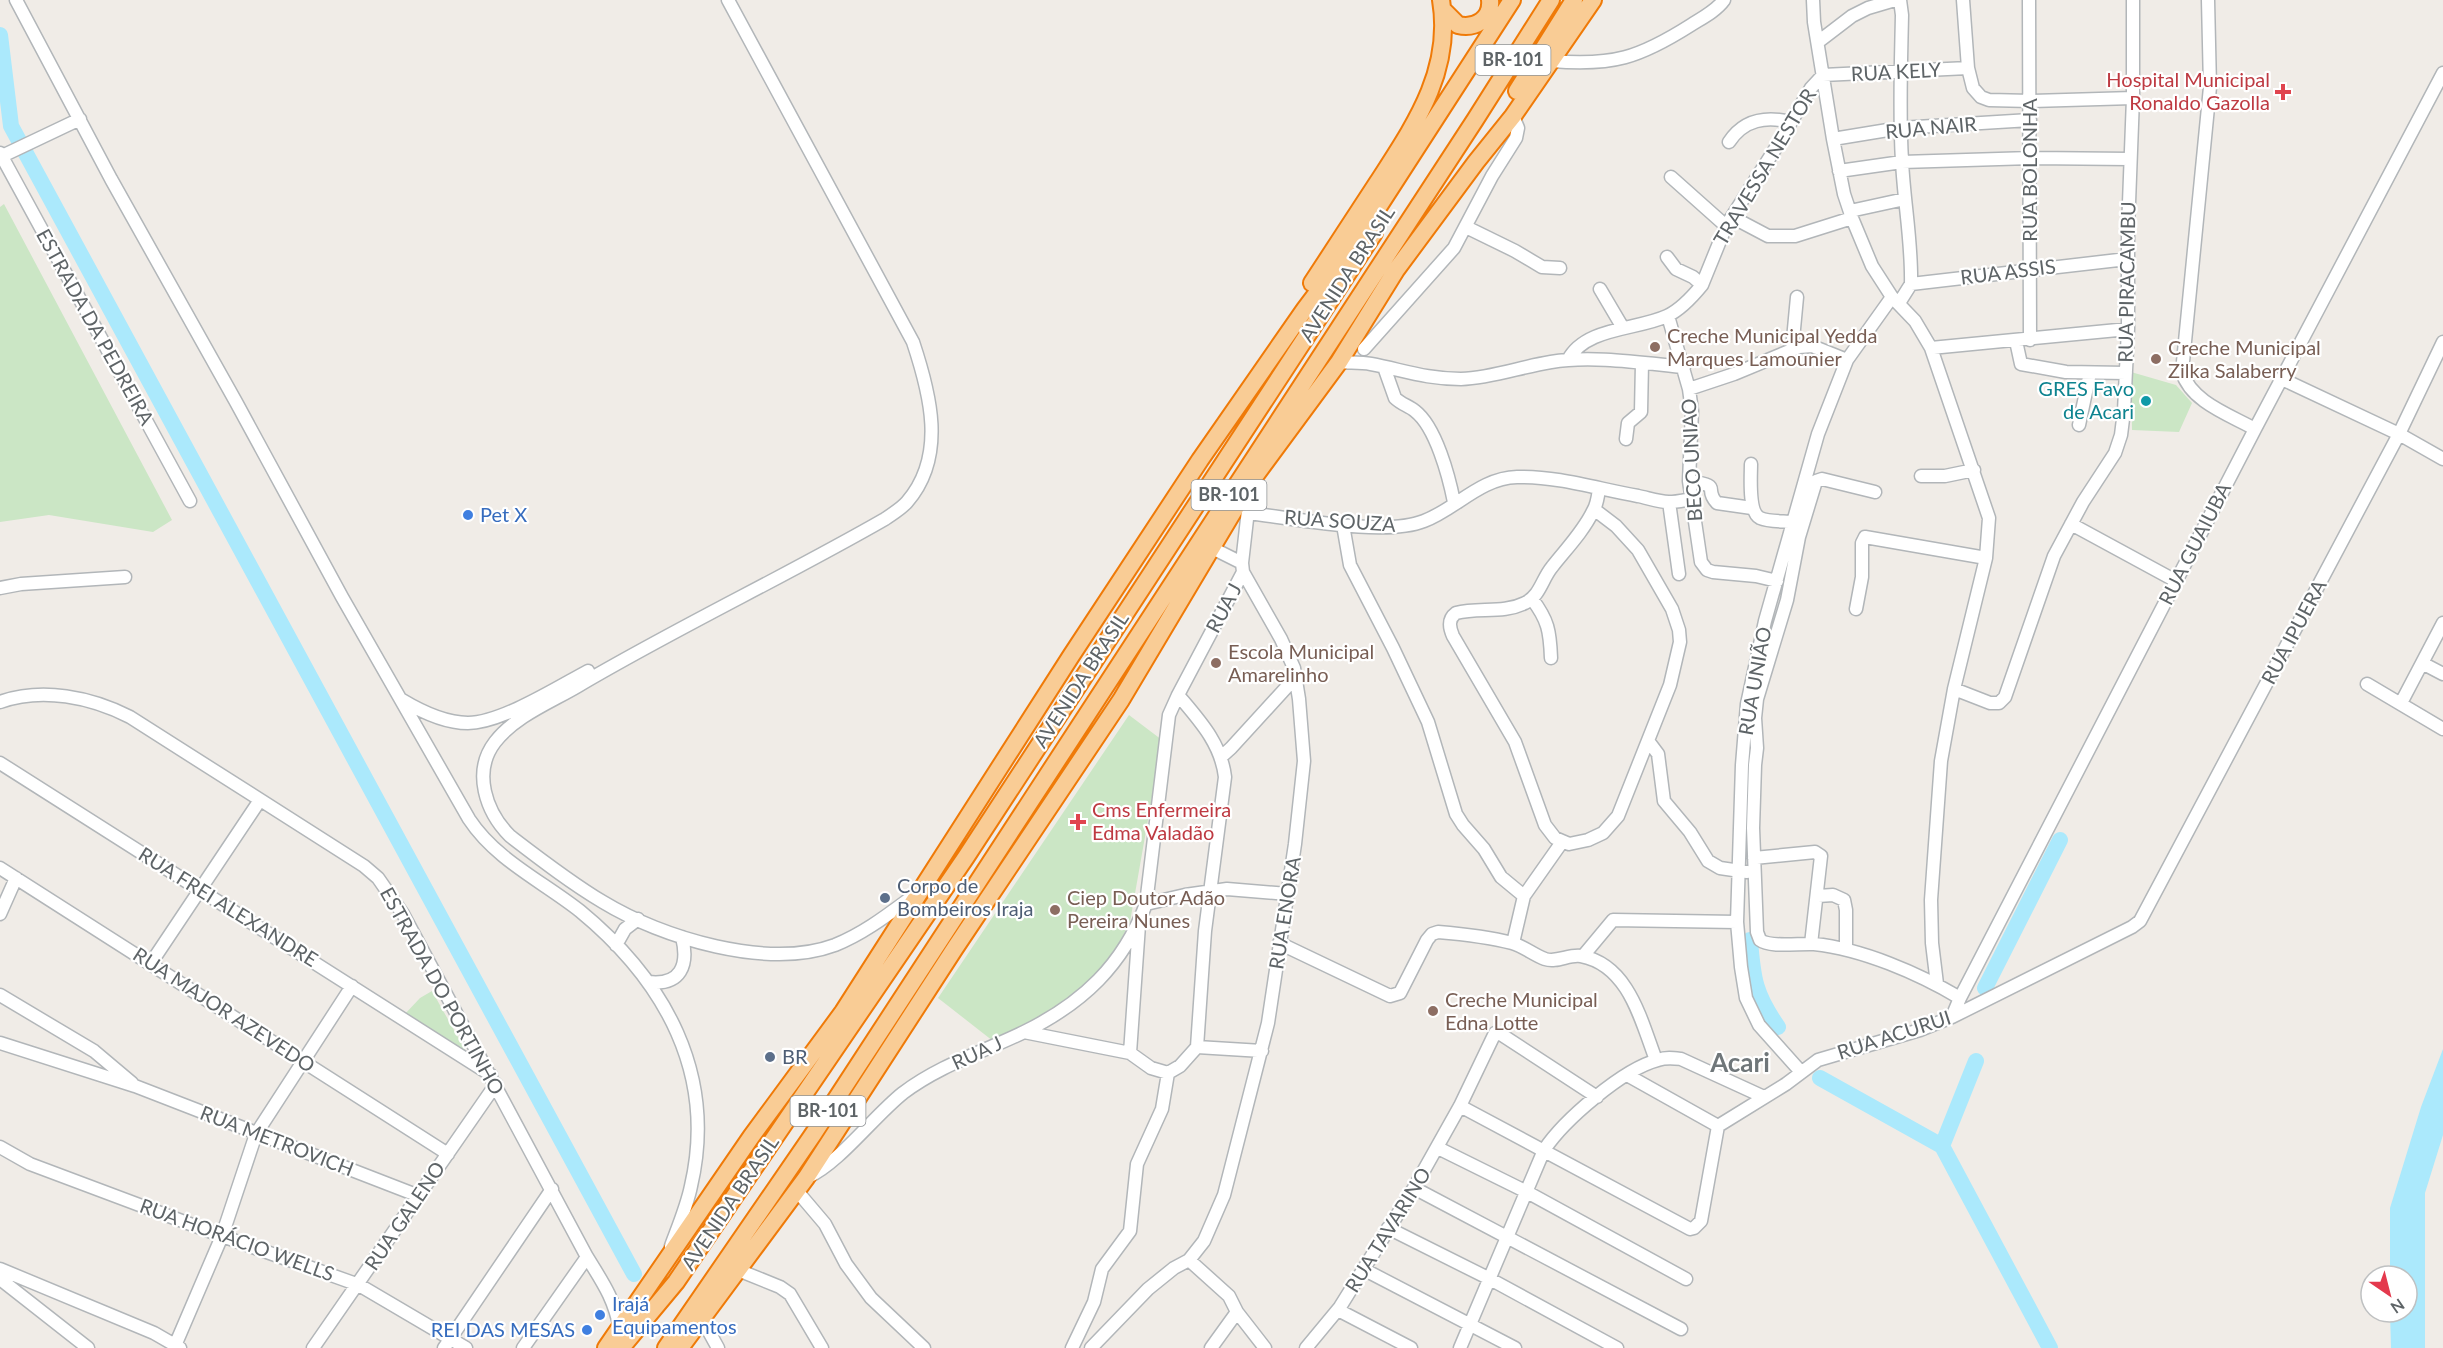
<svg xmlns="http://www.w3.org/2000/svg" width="2443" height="1348" font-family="Lato,sans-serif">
<rect width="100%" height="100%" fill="#f0ece7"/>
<!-- green -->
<path fill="#cbe6c5" d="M4,204L172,520L153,532L49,515L0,522V207Z
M2131,372L2176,385L2192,403L2179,432L2132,430Z
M1129,715L1162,740L1130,922L1116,949L1107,964L1082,991L1029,1023L993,1041L938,998Z
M432,991L472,1062L404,1015L420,998Z"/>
<!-- water -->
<path fill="#abe9fc" d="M2443,1049V1135L2425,1193V1348H2391L2390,1312H2407V1276H2390V1208L2421,1107Z"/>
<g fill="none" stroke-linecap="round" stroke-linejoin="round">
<!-- river -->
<path stroke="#abe9fc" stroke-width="16" d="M0,35L11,126L634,1274
M1750,940C1753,979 1755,994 1778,1027
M1985,988L2060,840
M1820,1078L1942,1146L2050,1348
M1942,1146L1976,1061"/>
<defs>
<path id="minor" d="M16,0L111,179L236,402L342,597L469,819C496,860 542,881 580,911C665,981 717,1074 691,1186C687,1206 678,1227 671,1246
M728,0L913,342C930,393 947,456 907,502C901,509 892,514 885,519C784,577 678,627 578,686C551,702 515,716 495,742C472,772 486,812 510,836C540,859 571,883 603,902C662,938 768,970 835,945C865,933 890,913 916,894
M1813,0L1814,22L1833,139L1844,194L1852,218L1872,266L1892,297L1915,321L1931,348L1989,518L1986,558L1954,689L1941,761L1931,900L1932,943L1937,984
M1900,0L1902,15C1901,64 1899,112 1902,161C1904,203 1912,242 1911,284
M1963,0L1968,68L1973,88L1981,97L1989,100L2031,101L2133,98
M2029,0L2030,340
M2208,0L2210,87L2182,372C2191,402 2230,415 2255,429
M1818,42L1852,16L1868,8L1895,0
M1552,61C1613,66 1639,58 1691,25C1702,18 1716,11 1724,0
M1833,139L1900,128L2030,120
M1729,142C1744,119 1766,116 1791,122
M0,153L190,501
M0,157L80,119
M1839,171L1902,162L2031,158L2130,159
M1671,177L1726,226
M1850,211L1905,199
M1732,217L1768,236H1795L1852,218
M1466,227L1515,251L1542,267L1560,268
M1667,257L1676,269L1693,277L1702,285
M1600,289L1623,328
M1899,303L1911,284L2127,259
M1668,316L1689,389L1692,411L1689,481L1701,562L1707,570L1713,572L1756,576L1777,581
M2016,341L2021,364L2066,372L2126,373
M1931,348L2128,329
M1364,349L1454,248L1492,176L1516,138L1518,128L1513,116
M1792,350L1797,297
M1568,360C1585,327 1637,330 1667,316C1680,310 1693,296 1702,285L1726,226L1777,146L1811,88L1823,75L1968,68
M1339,362C1349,363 1360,362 1371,364C1403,370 1426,379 1461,379C1492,378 1520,367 1551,362C1591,355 1643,363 1684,367
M1384,367L1395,398C1401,404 1409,406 1415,411C1436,427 1449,477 1454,502
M2282,379L2399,434L2443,459
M1689,389L1734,374L1799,347L1812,346L1847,360
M2079,425L2090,373
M1626,439L1628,423L1641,412L1642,363
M1751,464C1751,476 1748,512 1760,518C1769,522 1783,521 1793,522
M1921,476H1945L1974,470
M1689,481C1725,487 1702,487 1717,503L1752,508
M1875,492L1822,479L1816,481L1799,537L1787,600L1757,699L1755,718L1757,748L1755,765L1753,828L1757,932L1760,940C1770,948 1800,943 1814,944C1862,949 1918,973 1960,998
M1669,502L1679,574
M1595,510L1616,526L1638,550L1672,609L1679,630L1680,642L1670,685L1618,816L1603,833L1588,840L1569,844L1555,838L1545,825L1515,742L1453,636C1449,627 1448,619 1456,613C1479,607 1503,614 1525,603C1540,596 1542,579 1552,567C1566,549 1583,532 1593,511C1597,505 1598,496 1599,489
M1248,513C1293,518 1384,537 1424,521C1456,509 1480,478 1517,477C1558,476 1598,489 1638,496C1648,498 1659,502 1669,502C1677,502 1685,500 1692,499
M2071,524L2176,581
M1343,525L1350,565L1393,648L1428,722L1456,814L1463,825L1484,849L1501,877L1524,896
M1212,548L1242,563
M0,588L21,584L125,577
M1532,599C1548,620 1550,631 1551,658
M1856,609L1862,577V543L1865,537L1986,558
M2422,663L2443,674
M2367,684L2443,729
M1954,689L1990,703H1999L2005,697L2054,556L2083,502L2115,453L2121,435L2124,411L2128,329V229L2133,98V0
M1178,695C1199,720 1221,743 1225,777L1205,931L1197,1047
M402,700C422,712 445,723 468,723C501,723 558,687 588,671
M0,702C42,687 91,697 130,717L364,866L378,878L403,914L587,1257C603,1283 614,1298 620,1329
M2401,703L2443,623
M1649,742L1658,754L1664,801L1690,832L1708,861L1720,868L1747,872
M1221,757L1231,748L1295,678
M0,763L491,1075
M1754,858L1815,852L1821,856L1811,944
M0,868L448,1154
M1818,896L1833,895L1844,900L1846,910V949
M1146,904L1185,895L1227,889L1288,894
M0,914L16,878
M1279,943L1390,996L1400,993L1427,940L1432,934L1438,932C1462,934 1489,937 1512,943C1523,946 1534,955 1545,959C1557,963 1569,954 1581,956C1629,965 1641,1021 1656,1060
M1513,943L1524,896L1562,842
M616,945L625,929L638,919
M1583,956L1613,920L1737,922
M151,963L260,800
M648,982C681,986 689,965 682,937
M0,995L94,1051L132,1083
M1952,1017L1960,998L2255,429L2443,73
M1024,1032L1130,1053L1151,1068L1168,1073L1180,1066L1197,1047L1262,1051
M0,1043L135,1086L419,1196
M1130,1053L1139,925
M1801,1072L1759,1025L1746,998L1741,967L1737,922L1742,765L1747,704L1765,621L1818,434L1847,360L1892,297
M1627,1075L1718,1126
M1460,1106L1690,1229L1694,1228L1701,1221L1718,1126
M1718,1126L1786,1084L1818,1060L1920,1030L1952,1017L2132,927L2140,921L2399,434L2443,342
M0,1147L30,1164L222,1236L359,1285L466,1348
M1438,1148L1527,1192L1686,1279
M808,1177C839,1163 874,1116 903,1093C940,1065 983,1052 1024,1032C1083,1003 1123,965 1146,904L1169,715L1178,695L1243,572
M1414,1188L1681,1329
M797,1191L825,1224L846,1264L871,1298L924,1348
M1388,1228L1490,1279L1617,1348
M1189,1260L1229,1296L1237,1312L1265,1348
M0,1269L154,1333L180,1348
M1363,1269L1515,1348
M738,1270L780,1287L790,1294L822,1348
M0,1279L88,1348
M1338,1310L1411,1348
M702,1319L718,1348
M174,1348L222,1236L256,1134L352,986
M313,1348L496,1084
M444,1348L552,1189
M523,1348L587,1257
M1072,1348L1094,1302L1102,1269L1130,1231L1137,1164L1162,1109L1168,1073
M1091,1348L1148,1289L1174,1268L1189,1260L1204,1241L1224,1195L1268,1023L1295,844L1304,761L1299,699L1294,668L1281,639L1243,572L1242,563L1251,484
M1211,1348L1237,1312
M1306,1348L1340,1307L1414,1188L1460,1106L1495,1033L1502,1035L1597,1097
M1460,1348L1544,1150C1564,1120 1623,1069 1658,1060C1666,1057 1673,1058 1681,1059L1764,1097"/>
<path id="highway" d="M1443,10L1458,25C1475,29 1492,19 1490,0
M1517,91L1574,0
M1312,283C1334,249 1356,216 1378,182C1414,126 1453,71 1441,0
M606,1348L751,1137L843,1012L1071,656L1200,460L1305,309L1357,240L1512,0
M621,1348L676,1282L966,857L1374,233
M666,1348L814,1133L1475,120L1551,0
M680,1348L806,1178L955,948L1121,700L1252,480L1339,362L1396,270L1476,162L1513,116L1593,0"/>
</defs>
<!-- minor casing -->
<use href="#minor" stroke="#b2b6b9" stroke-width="15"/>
<!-- highway casing -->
<use href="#highway" stroke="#ef7a08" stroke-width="20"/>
<!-- minor -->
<use href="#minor" stroke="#fff" stroke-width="12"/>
<!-- highway -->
<use href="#highway" stroke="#f9cc95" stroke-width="16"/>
</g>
<!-- markers -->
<g fill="#e0444e" stroke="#fff" stroke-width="2">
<path d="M2280 83h6v6h6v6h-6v6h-6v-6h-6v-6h6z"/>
<path d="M1075 813h6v6h6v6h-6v6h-6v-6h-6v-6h6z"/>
</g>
<g fill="#8d6e63" stroke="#fff" stroke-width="2">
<circle cx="1655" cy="347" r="6"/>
<circle cx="2156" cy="359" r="6"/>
<circle cx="1216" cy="663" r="6"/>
<circle cx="1055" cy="910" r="6"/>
<circle cx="1433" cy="1011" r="6"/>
</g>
<circle fill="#0f9aa8" stroke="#fff" stroke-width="2" cx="2146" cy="401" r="6"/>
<g fill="#3f7fe0" stroke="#fff" stroke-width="2">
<circle cx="468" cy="515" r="6"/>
<circle cx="600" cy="1315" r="6"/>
<circle cx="587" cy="1330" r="6"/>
</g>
<g fill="#5c6f8a" stroke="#fff" stroke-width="2">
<circle cx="885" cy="898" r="6"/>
<circle cx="770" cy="1057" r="6"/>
</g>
<g text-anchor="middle" stroke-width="4.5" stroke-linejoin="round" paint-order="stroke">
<!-- shield labels -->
<g fill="#fff" stroke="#8e9295" stroke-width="1.5">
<rect x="1475.5" y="45" width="75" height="30" rx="4.5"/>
<rect x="1191.5" y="480" width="75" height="30" rx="4.5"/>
<rect x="790.5" y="1096" width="75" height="30" rx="4.5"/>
</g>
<g font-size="18" font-weight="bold" fill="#5e6467">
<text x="1513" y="66">BR-101</text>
<text x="1229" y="501">BR-101</text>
<text x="828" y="1117">BR-101</text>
</g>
<!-- street labels -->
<g font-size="20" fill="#5e6467" stroke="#fff">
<text transform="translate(1896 72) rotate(-3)" y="7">RUA KELY</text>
<text transform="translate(1931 128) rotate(-5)" y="7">RUA NAIR</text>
<text transform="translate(1765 167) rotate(-59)" y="7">TRAVESSA NESTOR</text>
<text transform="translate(2030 170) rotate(-90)" y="7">RUA BOLONHA</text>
<text transform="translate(2008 272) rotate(-7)" y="7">RUA ASSIS</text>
<text transform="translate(1347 274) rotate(-57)" y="7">AVENIDA BRASIL</text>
<text transform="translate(2127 282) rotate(-89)" y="7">RUA PIRACAMBU</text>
<text transform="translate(95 327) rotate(61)" y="7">ESTRADA DA PEDREIRA</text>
<text transform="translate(1692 460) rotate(-93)" y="7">BECO UNIAO</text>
<text transform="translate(1340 521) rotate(4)" y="7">RUA SOUZA</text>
<text transform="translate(2195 544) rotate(-63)" y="7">RUA GUAIUBA</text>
<text transform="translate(1224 608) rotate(-62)" y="7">RUA J</text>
<text transform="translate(2294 632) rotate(-62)" y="7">RUA IPUERA</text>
<text transform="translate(1081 680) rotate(-57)" y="7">AVENIDA BRASIL</text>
<text transform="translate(1755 681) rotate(-80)" y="7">RUA UNIÃO</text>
<text transform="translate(228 907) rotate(32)" y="7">RUA FREI ALEXANDRE</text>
<text transform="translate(1285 913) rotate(-81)" y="7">RUA ENORA</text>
<text transform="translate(442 991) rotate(61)" y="7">ESTRADA DO PORTINHO</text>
<text transform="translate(224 1010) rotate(33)" y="7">RUA MAJOR AZEVEDO</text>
<text transform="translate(1894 1035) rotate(-18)" y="7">RUA ACURUI</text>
<text transform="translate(977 1053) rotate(-25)" y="7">RUA J</text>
<text transform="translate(277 1141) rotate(21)" y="7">RUA METROVICH</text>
<text transform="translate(730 1203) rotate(-56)" y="7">AVENIDA BRASIL</text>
<text transform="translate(405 1216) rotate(-56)" y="7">RUA GALENO</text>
<text transform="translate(1388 1230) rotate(-58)" y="7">RUA TAVARINO</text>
<text transform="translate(237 1240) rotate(20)" y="7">RUA HORÁCIO WELLS</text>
</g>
<!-- health labels -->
<g font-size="20" fill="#be3a42" stroke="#fff" text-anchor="end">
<text x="2270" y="87">Hospital Municipal<tspan x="2270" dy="23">Ronaldo Gazolla</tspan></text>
<text x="1092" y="817" text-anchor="start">Cms Enfermeira<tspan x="1092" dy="23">Edma Valadão</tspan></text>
</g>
<!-- education labels -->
<g font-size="20" fill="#785e54" stroke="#fff" text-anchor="start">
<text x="1667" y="343">Creche Municipal Yedda<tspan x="1667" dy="23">Marques Lamounier</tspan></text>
<text x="2168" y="355">Creche Municipal<tspan x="2168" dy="23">Zilka Salaberry</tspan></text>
<text x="1228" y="659">Escola Municipal<tspan x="1228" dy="23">Amarelinho</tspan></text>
<text x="1067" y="905">Ciep Doutor Adão<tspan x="1067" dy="23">Pereira Nunes</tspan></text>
<text x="1445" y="1007">Creche Municipal<tspan x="1445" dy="23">Edna Lotte</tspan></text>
</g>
<!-- culture labels -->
<g font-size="20" fill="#0d838f" stroke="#fff" text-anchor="end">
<text x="2134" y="396">GRES Favo<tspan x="2134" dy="23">de Acari</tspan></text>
</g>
<!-- shop labels -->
<g font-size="20" fill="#366cbe" stroke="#fff" text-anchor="start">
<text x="480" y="522">Pet X</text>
<text x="612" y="1311">Irajá<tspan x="612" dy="23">Equipamentos</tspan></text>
<text x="575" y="1337" text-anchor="end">REI DAS MESAS</text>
</g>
<!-- service labels -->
<g font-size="20" fill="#4e5e75" stroke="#fff" text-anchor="start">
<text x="897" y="893">Corpo de<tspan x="897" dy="23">Bombeiros Iraja</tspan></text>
<text x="782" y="1064">BR</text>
</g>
<!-- district labels -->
<g font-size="26" font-weight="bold" fill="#6f7679" stroke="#fff">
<text x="1740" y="1072">Acari</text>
</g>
</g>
<!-- north arrow -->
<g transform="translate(2389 1294) rotate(145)"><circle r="28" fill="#ffffff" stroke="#bfc1c2" stroke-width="1.5"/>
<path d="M0-4.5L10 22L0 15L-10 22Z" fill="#e4394d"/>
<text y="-9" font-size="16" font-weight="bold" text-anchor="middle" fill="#5e6467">N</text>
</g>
</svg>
